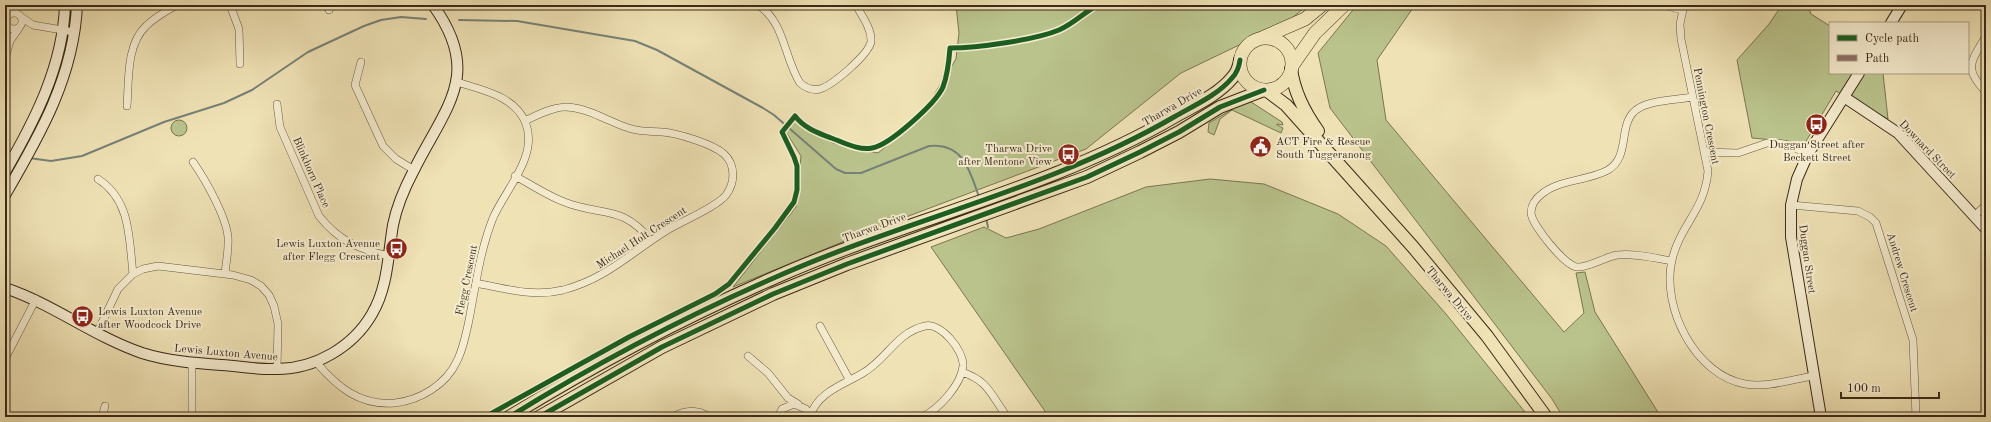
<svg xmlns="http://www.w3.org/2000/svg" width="1991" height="422" font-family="'Old Standard TT',serif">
<rect width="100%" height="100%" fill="#efe2b5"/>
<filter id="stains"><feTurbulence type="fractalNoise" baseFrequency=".005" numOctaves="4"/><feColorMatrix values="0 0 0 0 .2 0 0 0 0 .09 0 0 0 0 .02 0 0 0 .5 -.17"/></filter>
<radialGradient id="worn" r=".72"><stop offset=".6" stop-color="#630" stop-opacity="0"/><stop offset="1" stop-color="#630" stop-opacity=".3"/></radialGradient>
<!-- green -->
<path fill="#bac38c" stroke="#7a7652" d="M956,5H1308L1287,22L1181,73L1086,149L869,231L733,287L796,207L801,156L786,132L795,120L833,143L878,153L919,119L956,59L959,33Z
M1357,5H1415L1377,60L1386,120L1564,332L1584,313L1576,273L1585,272L1595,312L1661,417H1563L1552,399L1330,108L1318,53Z
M1782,5H1808L1811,14L1830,26V73H1883L1888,119L1836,91L1805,143L1752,138L1737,60L1769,24Z
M1248,100L1282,122L1283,125L1277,124V125L1283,128L1281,133L1232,110L1220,119L1214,135L1208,132L1209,123Z
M171 128a8 8 0 1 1 16 0a8 8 0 1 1-16 0Z
M1210,179L1264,184L1338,214L1386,246L1446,314L1529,417H1049L931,247L984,227L1006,238L1039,229L1146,187Z"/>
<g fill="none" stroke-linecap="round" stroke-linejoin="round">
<!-- stream -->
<path stroke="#768277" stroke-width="2" d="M459,20L517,21L635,41L657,50L763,108L774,115L836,169L845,173H861L929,146C963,142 970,171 979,197
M29,158L51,161L82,156L164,122L224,103L252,90L308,52L364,26L381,20L401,17L426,19
M986,218L988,227"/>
<defs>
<path id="street" d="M230,5L239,29L240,64
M327,5L329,10
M758,5C785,22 784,58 800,83C806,88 812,91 820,89C833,85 868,55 871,42C872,29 862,16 856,5
M1663,5L1682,10
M1684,5L1680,24L1681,39L1708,171C1705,210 1680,225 1672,260C1661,307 1695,375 1745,384C1767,388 1793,379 1814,376
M6 21a8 8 0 1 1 16 0a8 8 0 1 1-16 0Z
M10,14L15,5
M21,17L33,25L74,32
M1986,36C1971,62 1963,68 1986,92
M5,59L10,41L19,28
M361,62L355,85L383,146L396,159L414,170
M277,104L280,127L319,216C339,241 358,249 389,256
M127,106C129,81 126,45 146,26C155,17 166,11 177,5
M1704,152L1738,153L1767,143H1778L1789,145L1808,154
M193,162C205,179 226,216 228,237C229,249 226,262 225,274
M515,176C532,185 549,197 567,203C602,216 624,205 651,241
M98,179C131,200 129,239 133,274
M1791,205L1858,211L1870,217L1876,223L1913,340L1916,417
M1975,215L1986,205
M1672,261C1654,258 1635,253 1617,255C1605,257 1588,268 1577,267C1565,266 1532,225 1531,213C1531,205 1536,198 1543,193C1561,179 1588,181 1608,170C1632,156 1616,121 1639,108C1651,100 1677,100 1692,97
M476,283C505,289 534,297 563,290C608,278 631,252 669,229C683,221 718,206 726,195C735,183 736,165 724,154C713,144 677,133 662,132C652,131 642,132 632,129C623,127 613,122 604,118C569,102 559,104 525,121
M820,326L849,379
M97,333L118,289L133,274L143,269L158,266L233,275L251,280L261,286L269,295L274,306L278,324L277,369
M748,356L768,373L788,398L798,404
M5,359L36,299
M316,362C337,387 360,406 395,403C420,400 446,385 457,361C464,347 467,330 470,315C476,282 481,248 493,218C505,190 538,157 526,124C516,96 482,90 457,82
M192,363V417
M962,372C988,381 990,393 1005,414V417
M810,416C818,392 843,385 863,373C886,360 897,332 925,326C941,322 964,351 963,366C961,385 939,409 922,417
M102,417L105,406
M673,417C685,410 697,409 709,417
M778,417L782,409L794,404L806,409L810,417"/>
<path id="secondary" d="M1891,23L1902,5
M1844,97L1898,133L1986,229
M5,172C35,120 63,66 65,5
M5,195C40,135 74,76 77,5
M5,288C53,304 93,336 142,353C167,361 195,363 222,365C240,366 259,370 277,369C315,369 353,347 372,314C388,287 388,255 393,225C397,205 405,187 414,170C446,106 483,74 433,5
M1821,417L1791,237V205L1797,179L1808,154L1859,73"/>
<path id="primary" d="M1291,69C1294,91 1305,113 1318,131
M1266,90L1286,105L1413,247L1487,336L1546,417
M509,417C595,364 684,317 776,277C907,219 1050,189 1174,117C1193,106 1218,95 1232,78C1237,73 1239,67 1240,60
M539,417L662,347L773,294L847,264L1087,177L1140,152L1179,132L1220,107L1264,90"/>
<path id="highway" d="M1262,38L1305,19L1322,5
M1240 64a26 26 0 1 1 52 0a26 26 0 1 1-52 0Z
M1292,66L1315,33L1344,5"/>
</defs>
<!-- street casing -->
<use href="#street" stroke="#685840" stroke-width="8"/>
<!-- secondary casing -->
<use href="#secondary" stroke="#3b2a19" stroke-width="12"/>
<!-- primary casing -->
<use href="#primary" stroke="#3b2a19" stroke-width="14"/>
<!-- highway casing -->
<use href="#highway" stroke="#3b2a19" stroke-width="14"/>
<!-- street -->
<use href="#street" stroke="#f5eccf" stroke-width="7"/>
<!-- secondary -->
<use href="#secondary" stroke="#f5eccf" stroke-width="10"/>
<!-- primary -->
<use href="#primary" stroke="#efe2b5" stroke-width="12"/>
<!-- highway -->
<use href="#highway" stroke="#efe2b5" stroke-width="13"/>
<!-- quiet -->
<path stroke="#8d6e63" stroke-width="4" stroke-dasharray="8 4" stroke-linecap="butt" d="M1054,417H1062"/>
<defs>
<path id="cycleway" d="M485,417L629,337L715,294L729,284L775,228L794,202L797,190V166L794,157L782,132L795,116C804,128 818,133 831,138C843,142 859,151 872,148C890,145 936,103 943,87C948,74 949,61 950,48C977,48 1035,40 1059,30C1073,24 1084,13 1097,5
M509,417C595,364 684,317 776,277C907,219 1050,189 1174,117C1193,106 1218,95 1232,78C1237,73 1239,67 1240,60
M539,417L662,347L773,294L847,264L1087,177L1140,152L1179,132L1220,107L1264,90"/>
</defs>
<!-- cycleway casing -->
<use href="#cycleway" stroke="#f5eccf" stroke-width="8"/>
<!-- cycleway -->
<use href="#cycleway" stroke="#1b5e20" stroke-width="5"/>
</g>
<!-- icons -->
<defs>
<symbol id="bus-disc" viewBox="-11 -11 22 22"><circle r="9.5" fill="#8f2418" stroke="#f5eccf"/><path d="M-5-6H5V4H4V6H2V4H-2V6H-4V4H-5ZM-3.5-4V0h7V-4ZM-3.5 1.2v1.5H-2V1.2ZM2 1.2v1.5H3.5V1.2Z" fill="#fff"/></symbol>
<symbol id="civic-disc" viewBox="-11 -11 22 22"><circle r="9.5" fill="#8f2418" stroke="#f5eccf"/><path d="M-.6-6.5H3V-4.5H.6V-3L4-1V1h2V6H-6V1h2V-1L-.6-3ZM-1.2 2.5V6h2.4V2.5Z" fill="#fff"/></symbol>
</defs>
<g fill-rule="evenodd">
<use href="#bus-disc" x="1804" y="112" width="25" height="25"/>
<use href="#civic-disc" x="1248" y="134" width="25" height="25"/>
<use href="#bus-disc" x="1056" y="142" width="25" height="25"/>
<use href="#bus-disc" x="384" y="236" width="25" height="25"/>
<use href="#bus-disc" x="70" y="304" width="25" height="25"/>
</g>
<g text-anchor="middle" stroke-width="4" stroke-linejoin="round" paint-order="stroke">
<!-- street labels -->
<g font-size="11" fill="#3b2a19" stroke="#f5eccf">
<text transform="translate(1172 106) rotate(-30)" y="4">Tharwa Drive</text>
<text transform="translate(1707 116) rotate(79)" y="4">Pennington Crescent</text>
<text transform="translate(1928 149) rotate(46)" y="4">Downard Street</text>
<text transform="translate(312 172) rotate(66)" y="4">Blinkhorn Place</text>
<text transform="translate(874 227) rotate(-20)" y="4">Tharwa Drive</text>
<text transform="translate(641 237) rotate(-33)" y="4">Michael Holt Crescent</text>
<text transform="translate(1808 259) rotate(82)" y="4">Duggan Street</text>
<text transform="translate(1903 272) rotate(73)" y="4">Andrew Crescent</text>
<text transform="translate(466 280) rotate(-78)" y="4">Flegg Crescent</text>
<text transform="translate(1450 293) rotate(50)" y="4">Tharwa Drive</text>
<text transform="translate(226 352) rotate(5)" y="4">Lewis Luxton Avenue</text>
</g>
<!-- poi labels -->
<g font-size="11" fill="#3b2a19" stroke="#f5eccf" text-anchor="start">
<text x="1276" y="145">ACT Fire &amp; Rescue<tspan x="1276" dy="13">South Tuggeranong</tspan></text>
<text x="1817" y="148" text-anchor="middle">Duggan Street after<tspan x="1817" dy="13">Beckett Street</tspan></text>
<text x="1052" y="152" text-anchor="end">Tharwa Drive<tspan x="1052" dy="13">after Mentone View</tspan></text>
<text x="380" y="247" text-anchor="end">Lewis Luxton Avenue<tspan x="380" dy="13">after Flegg Crescent</tspan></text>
<text x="98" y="315">Lewis Luxton Avenue<tspan x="98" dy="13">after Woodcock Drive</tspan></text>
</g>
</g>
<!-- margin -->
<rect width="1991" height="422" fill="none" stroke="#efe2b5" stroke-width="20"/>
<rect x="6" y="6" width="1979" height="410" fill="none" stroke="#3b2a19" stroke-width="2"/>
<rect x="10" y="10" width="1971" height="402" fill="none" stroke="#3b2a19"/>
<!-- legend -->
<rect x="1829" y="22" width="140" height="52" fill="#f5eccf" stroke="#ab9e86"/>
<rect x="1837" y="35" width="20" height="6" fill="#1b5e20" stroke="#ab9e86"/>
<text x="1865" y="42" font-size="12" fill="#3b2a19">Cycle path</text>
<rect x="1837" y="55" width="20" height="6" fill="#8d6e63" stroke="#ab9e86"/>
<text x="1865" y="62" font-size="12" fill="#3b2a19">Path</text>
<!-- scale -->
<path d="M1841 392v6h98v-6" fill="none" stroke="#3b2a19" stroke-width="2"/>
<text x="1847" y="392" font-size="12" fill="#3b2a19" stroke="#f5eccf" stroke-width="3" paint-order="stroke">100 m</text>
<rect width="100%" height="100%" filter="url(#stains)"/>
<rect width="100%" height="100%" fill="url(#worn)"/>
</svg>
